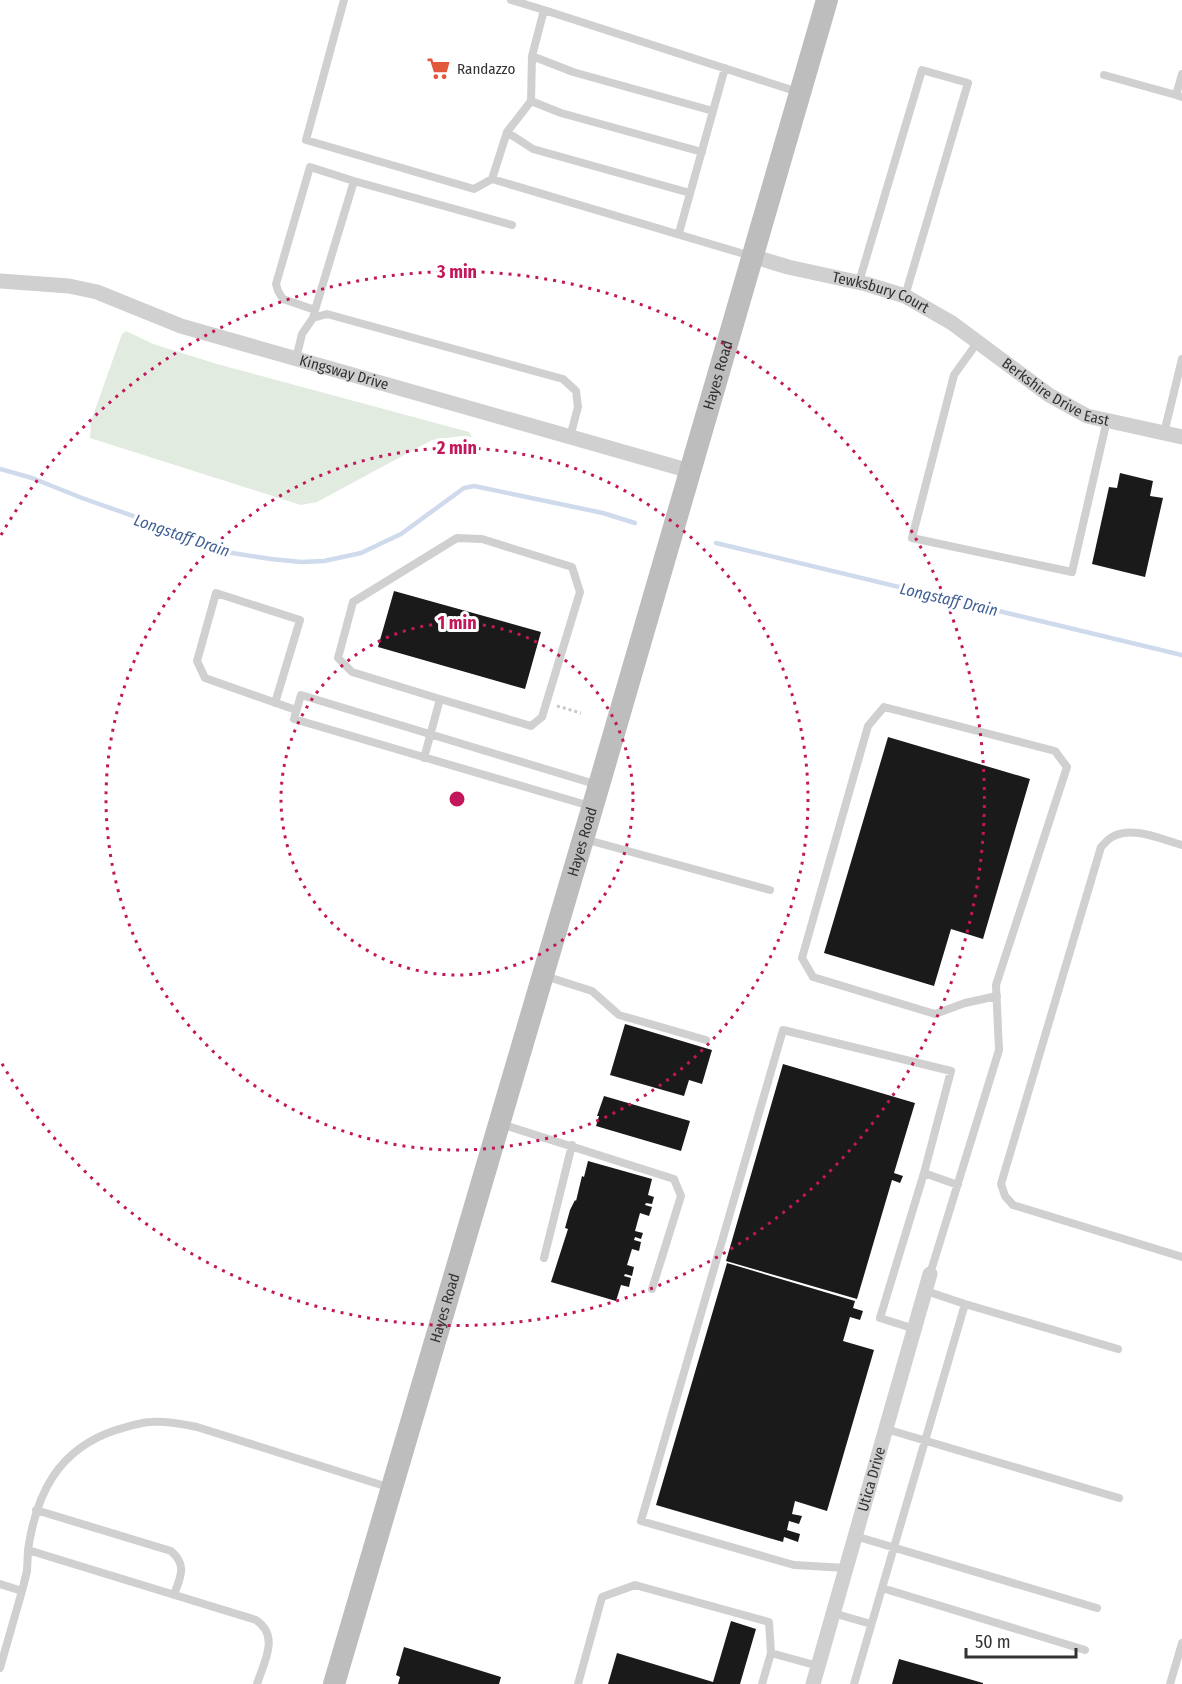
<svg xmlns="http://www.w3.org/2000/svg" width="1182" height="1684" font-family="'Fira Sans Condensed',sans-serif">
<rect width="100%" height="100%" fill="#fff"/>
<!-- green -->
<path fill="#e2ebdf" d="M126,331L153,344L217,364L469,432L472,437L462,436L432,440L317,502L301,505L90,438L91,421L122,334Z"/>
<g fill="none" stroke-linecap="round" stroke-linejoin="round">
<!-- stream -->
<path stroke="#cfdaed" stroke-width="4.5" d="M0,469L32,478L82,498L187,535L226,552L271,559L301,562L324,561L361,553L401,534L464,488L474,486L603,513L635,523
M716,543L1182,655"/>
</g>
<!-- building -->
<path fill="#1a1a1a" d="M1120,473L1153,481L1150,496L1163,498L1145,577L1092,564L1109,487L1117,488Z
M394,591L541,632L525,689L378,647Z
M888,737L1030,779L983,939L951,929L934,986L824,953Z
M625,1024L712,1050L702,1084L689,1080L684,1096L610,1075Z
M783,1064L915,1103L894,1173L903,1176L900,1183L892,1180L857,1299L726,1261Z
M604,1096L690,1121L681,1151L596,1126L599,1116H597Z
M588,1161L652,1179L648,1195L654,1197L652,1204L646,1203L645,1205L652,1207L649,1216L640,1213L635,1231L643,1233L641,1239L635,1237L634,1240L641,1242L639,1251L632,1249L627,1265L634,1267L632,1276L625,1274L624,1276L631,1278L629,1287L621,1285L616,1301L551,1282L568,1229L565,1228L570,1210L575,1200L576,1201L582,1176L584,1177Z
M727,1263L855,1301L853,1308L863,1311L860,1320L850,1317L843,1341L874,1350L827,1511L795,1501L792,1514L802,1516L799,1524L789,1521L787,1530L800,1534L798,1542L784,1537L783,1542L656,1505Z
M731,1621L756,1629L740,1684H608L617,1653L713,1682Z
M404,1647L501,1677L499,1684H398L400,1677L396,1675Z
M899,1659L983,1683V1684H892Z"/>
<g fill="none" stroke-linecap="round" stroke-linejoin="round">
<!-- path -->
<path stroke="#cacaca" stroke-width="3" stroke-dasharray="3 3" stroke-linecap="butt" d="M557,706L581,713"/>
<!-- service -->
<path stroke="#d0d0d0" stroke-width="8" d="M344,0L306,140L474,189L492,179
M511,0L544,10
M532,56L573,72L713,111
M1182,74L1176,95L1182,97
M1104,75L1176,95
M531,101L561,113L702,152
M507,132L533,149L690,193
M354,181L512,225
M679,233L725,68
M751,256L492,179L507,132L531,101L532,56L544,10L798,92
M859,282L922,70L968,83L905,296
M313,318L315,310L354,181L310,167L276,284L278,291L283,299L315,310
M977,343L954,375L912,538L1072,572L1107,420
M296,359L302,334L313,318L327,314L563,379L576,391L578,407L570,437
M1164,433L1182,359
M275,703L300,620L216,593L197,661L205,678L296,710
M424,758L440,699L352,672L338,658L353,602L457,538L482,539L572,567L580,592L542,717L531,726L440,699
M590,806L294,719L301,695L598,785
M584,839L770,890
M1182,845C1162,840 1133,825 1112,837C1108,839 1104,844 1101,847L1001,1184L1005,1196L1013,1205L1182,1257
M545,976L592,991L619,1015L706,1040
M501,1124L674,1179L681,1196L652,1289
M544,1258L572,1145
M930,1274L999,1050L996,985L1067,767L1055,751L884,707L868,726L802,958L813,977L935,1014L965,1003L997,996
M926,1291L965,1304
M915,1329L880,1318L924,1173
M886,1429L1119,1498
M36,1510L171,1551C188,1566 180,1577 174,1595
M855,1536L1097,1608
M28,1550C36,1494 58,1449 116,1430C127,1427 140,1422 152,1422C167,1421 182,1424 197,1427L391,1488
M846,1568L794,1565L641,1521L783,1030L951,1071L924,1173L958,1185
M0,1584L22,1591L0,1668
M882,1588L1085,1650
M22,1591L27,1571L28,1550L256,1620C280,1636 264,1662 257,1684
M833,1613L871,1624
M578,1684L602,1597L635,1585L769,1622L771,1653L818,1666
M762,1684L771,1653
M854,1684L965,1304L1118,1349
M1170,1684L1182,1643"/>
<!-- minor -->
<g stroke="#d0d0d0" stroke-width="15">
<path id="s1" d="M752,256L788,267L866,284L905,296L952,323L1049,395L1087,416L1182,437"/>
<path id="s2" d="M0,281L69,286L97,292L181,326L690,471"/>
<path id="s3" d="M813,1684L930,1274"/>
</g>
<!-- secondary -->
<path stroke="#bdbdbd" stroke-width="22" id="s4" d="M334,1684L599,785L827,0"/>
</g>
<!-- distance rings -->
<g fill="none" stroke="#c2185b" stroke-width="3" stroke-dasharray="3 6">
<circle cx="457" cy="799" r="176"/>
<circle cx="457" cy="799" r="351"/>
<path d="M1 535A527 527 0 1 1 1 1062"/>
</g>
<!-- icons -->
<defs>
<symbol id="supermarket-bare" viewBox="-9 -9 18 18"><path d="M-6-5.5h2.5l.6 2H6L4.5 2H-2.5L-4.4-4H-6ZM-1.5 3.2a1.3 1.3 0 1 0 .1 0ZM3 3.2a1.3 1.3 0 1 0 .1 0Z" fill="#e2583c" stroke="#fff" stroke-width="2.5" paint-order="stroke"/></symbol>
</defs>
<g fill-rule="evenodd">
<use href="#supermarket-bare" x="422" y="52" width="33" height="33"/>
</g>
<g text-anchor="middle" stroke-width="6" stroke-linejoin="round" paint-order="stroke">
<!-- poi labels -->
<g font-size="15" fill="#333" stroke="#fff" text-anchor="start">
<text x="457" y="74">Randazzo</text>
</g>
<!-- street labels -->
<g font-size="15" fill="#333" stroke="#fff">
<text dy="5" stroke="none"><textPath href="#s1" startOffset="134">Tewksbury Court</textPath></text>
<text dy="5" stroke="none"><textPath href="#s2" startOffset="358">Kingsway Drive</textPath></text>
<text dy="5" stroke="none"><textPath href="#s4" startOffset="1364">Hayes Road</textPath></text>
<text dy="5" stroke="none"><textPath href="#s1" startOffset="338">Berkshire Drive East</textPath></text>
<text dy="5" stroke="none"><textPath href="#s4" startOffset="878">Hayes Road</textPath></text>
<text dy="5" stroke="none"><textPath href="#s4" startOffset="392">Hayes Road</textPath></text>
<text dy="5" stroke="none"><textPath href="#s3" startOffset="213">Utica Drive</textPath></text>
</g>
<!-- water labels -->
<g font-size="16" font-style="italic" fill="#416094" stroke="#fff">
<text transform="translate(182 535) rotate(19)" y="6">Longstaff Drain</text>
<text transform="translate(949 599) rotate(13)" y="6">Longstaff Drain</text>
</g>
</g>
<circle cx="457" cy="799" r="9" fill="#c2185b" stroke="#fff" stroke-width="3"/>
<g font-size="18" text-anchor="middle" font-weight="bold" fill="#c2185b" stroke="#fff" stroke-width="6" stroke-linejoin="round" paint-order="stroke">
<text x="457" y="278">3 min</text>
<text x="457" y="454">2 min</text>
<text x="457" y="629">1 min</text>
</g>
<!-- scale -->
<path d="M966 1648v9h110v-9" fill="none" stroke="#333333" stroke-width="3"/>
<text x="975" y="1648" font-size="18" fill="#333333" stroke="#ffffff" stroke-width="4.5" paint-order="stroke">50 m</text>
</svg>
